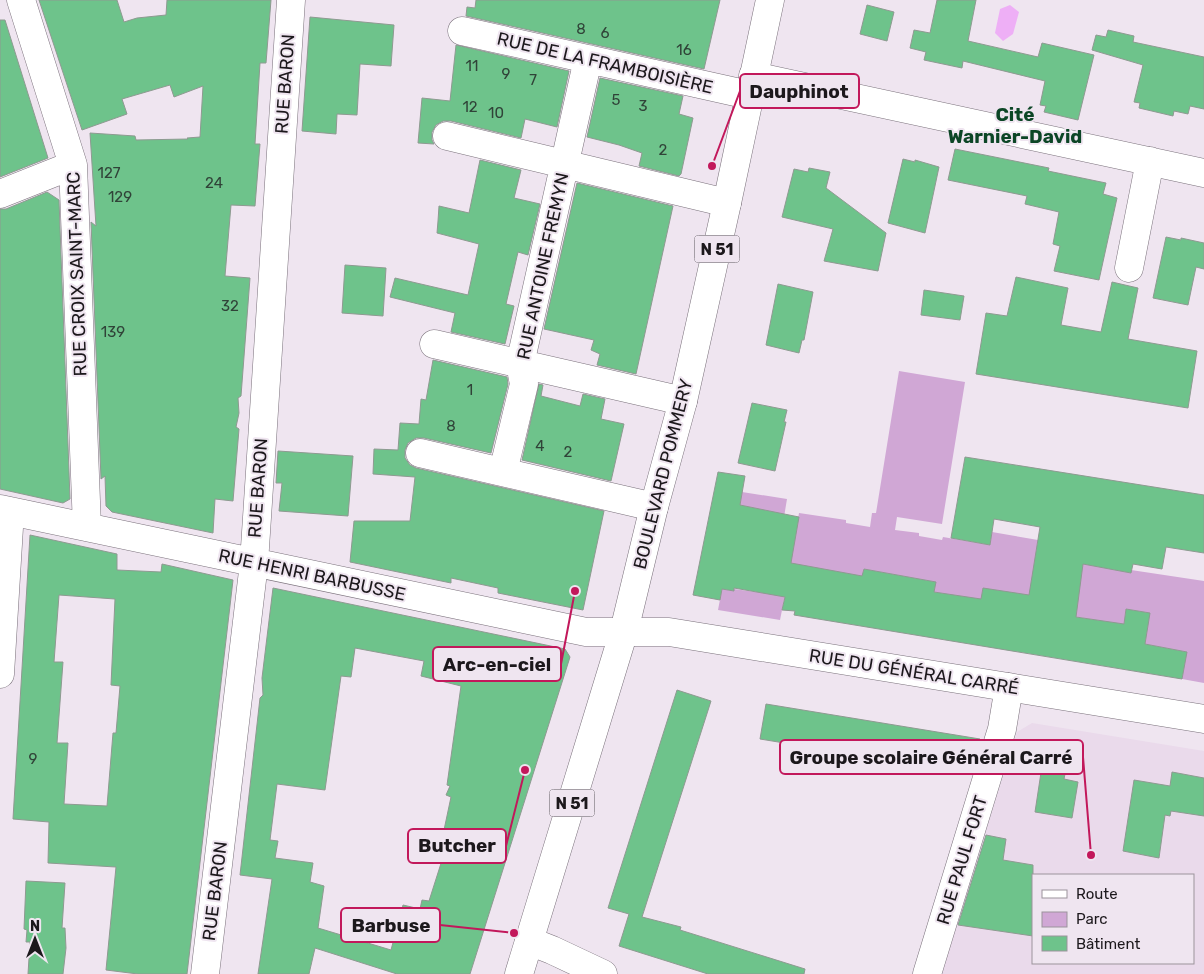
<svg xmlns="http://www.w3.org/2000/svg" width="1204" height="974" font-family="Rubik,sans-serif">
<rect width="100%" height="100%" fill="#efe5f0"/>
<!-- built -->
<path fill="#eadaeb" fill-rule="evenodd" d="M1032,723L1204,751V974H941L1017,732ZM1033,875H1193V963H1033Z"/>
<!-- green -->
<path fill="#d0a7d5" d="M899,371L965,382L942,524L897,517L895,530L919,533V536L942,540L943,537L990,545L992,532L1038,540L1036,554L1131,573V570L1204,581V683L1182,679L1186,652L1145,644L1149,613L1126,609L1124,625L934,592L935,582L864,569L862,580L787,585L780,620L718,610L722,589L733,591L734,589L756,592L740,505L742,492L787,499L781,535L795,537L799,513L846,520V523L870,527L872,513H876Z"/>
<!-- water -->
<path fill="#eeaff6" d="M1010,5L1019,12L1013,34L1003,41L995,33L1000,9Z"/>
<!-- building -->
<path fill="#6ec38b" stroke="#8e9a91" fill-rule="evenodd" d="M39,0H117L124,22L137,18L166,15L167,0H271L266,63H260L255,144H260L255,206L231,205L225,276L250,278L241,396L238,398L239,413L236,427L239,429L233,501L215,499L213,533L112,512L106,506L105,476L101,479L91,222L96,226L90,133L135,136L136,140L188,139L187,138L200,137L203,86L174,97L170,85L122,99L127,114L82,130Z
M476,0H720L704,69L466,16L467,7L475,8Z
M937,0H976L968,41L1038,57L1042,43L1094,55L1078,120L1044,112L1046,106L1040,105L1045,81L963,61L962,68L924,60L926,52L910,48L914,30L930,33Z
M867,5L894,12L887,41L860,34Z
M310,17L394,25L391,66L360,64L357,115L337,114L336,134L302,131Z
M0,20H5L48,158L0,177Z
M1108,30L1134,36L1133,42L1204,57V109L1190,106L1188,114L1174,111L1173,116L1139,108L1140,103L1134,102L1143,65L1092,50L1096,35L1106,37Z
M456,45L569,71L557,127L525,119L521,138L451,121H443L436,125L432,132V140L434,144L418,143L422,98L450,101Z
M600,78L683,96L679,114L693,118L681,174L679,176L639,166L642,153L619,145L587,137Z
M955,149L1049,168L1048,171L1106,183L1103,194L1117,198L1099,280L1054,271L1060,246L1053,244L1059,212L1025,204L1027,196L948,180Z
M903,159L915,162V160L939,167L925,233L888,223Z
M480,160L521,170L514,198L540,204L528,255L518,252L506,304L514,306L505,344L451,332L455,313L390,297L395,278L468,295L479,244L437,233L438,221L439,206L469,213Z
M809,168L830,172L826,188L886,233L878,271L824,261L833,229L782,217L794,169L808,172Z
M577,183L673,206L636,374L597,365L600,354L591,350L594,340L544,329Z
M47,192L59,200L70,499L63,503L0,489V209H6Z
M1166,237L1181,240V238L1204,243V269L1196,267L1188,305L1153,298Z
M345,265L386,268L383,316L342,313Z
M1016,277L1068,288L1061,325L1101,332L1112,282L1138,288L1128,339L1197,351L1188,408L976,374L986,313L1007,316Z
M778,284L813,292L804,340H802L799,353L766,345Z
M924,290L964,296L960,320L921,315Z
M433,360L507,377L508,384L491,453L424,438H416L408,443L405,450V458L410,465L416,468L604,511L583,610L498,593V588L451,578V583L350,562L354,521H410L415,477L373,474L374,449L398,450L400,423L419,424L421,399L426,400Z
M539,384L543,385L541,396L580,406L583,394L605,399L601,419L624,424L611,481L522,460Z
M752,403L787,410L784,422H786L775,471L738,463Z
M278,451L353,456L348,516L279,511L282,483H276Z
M965,457L1204,495V553L1166,547L1162,569L1133,564L1131,573L1083,564L1076,617L1124,624L1126,609L1150,613L1145,644L1187,652L1182,679L794,615L795,611L782,610L785,597L734,588V591L722,589L720,600L693,595L718,472L745,476L740,505L799,517L791,563L862,576L864,569L936,582L934,592L981,599L983,588L1029,595L1040,527L994,519L990,545L951,538Z
M30,535L117,554V570L161,572L162,564L233,580L187,974H138L106,970L116,867L48,863L49,822L13,819ZM59,595L115,599L111,685L120,686L116,733H113L107,806L64,804L68,743H57L63,662H54Z
M273,588L565,649L570,657L470,974H397L315,948L309,974H258L272,879L240,875L260,698L263,695L262,678ZM355,648L424,661L421,676L461,686L447,785L450,786L446,795L451,797L444,830L451,832L429,901L422,900L420,909L403,905L391,950L318,928L324,886L310,882L313,863L275,858L278,841L270,840L277,784L325,790L341,676L351,677Z
M677,690L711,701L642,917L681,927L680,930L805,969L804,974H708L619,946L629,914L608,908Z
M766,704L980,739L978,753L972,774L760,739Z
M1042,766L1066,769L1064,779L1078,782L1072,818L1035,812Z
M1172,772L1204,778V816L1171,811L1170,816L1165,815L1159,858L1123,851L1134,780L1170,786Z
M986,835L1006,839L1003,860L1033,865V936L958,925Z
M26,881L65,883L62,928H65L66,948L63,974H28L30,942H26L27,930L24,929Z"/>
<g fill="none" stroke-linecap="round" stroke-linejoin="round">
<defs>
<path id="street" d="M21,0L73,165L87,527
M462,31L749,95
M753,76L1204,173
M447,136L727,203
M0,194L73,165
M1129,268L1150,161
M434,344L683,401
M420,453L654,507
M503,472L524,384L520,364L588,59
M0,509L586,632H669L1204,719
M0,674L10,511
M529,941L552,950L603,974
M205,974L254,563L291,0
M927,974L1002,729L1009,687"/>
<path id="primary" d="M519,974L624,631L654,507L683,401L727,203L770,0"/>
</defs>
<!-- street casing -->
<use href="#street" stroke="#7a717b" stroke-width="29"/>
<!-- primary casing -->
<use href="#primary" stroke="#7a717b" stroke-width="29"/>
<!-- street -->
<use href="#street" stroke="#fff" stroke-width="28"/>
<!-- primary -->
<use href="#primary" stroke="#fff" stroke-width="28"/>
</g>
<g text-anchor="middle" stroke-width="4" stroke-linejoin="round" paint-order="stroke">
<!-- number labels -->
<g font-size="15" fill="#304338">
<text x="581" y="34">8</text>
<text x="605" y="38">6</text>
<text x="684" y="55">16</text>
<text x="472" y="71">11</text>
<text x="506" y="79">9</text>
<text x="533" y="85">7</text>
<text x="616" y="105">5</text>
<text x="643" y="111">3</text>
<text x="470" y="112">12</text>
<text x="496" y="118">10</text>
<text x="663" y="155">2</text>
<text x="109" y="178">127</text>
<text x="214" y="188">24</text>
<text x="120" y="202">129</text>
<text x="230" y="311">32</text>
<text x="113" y="337">139</text>
<text x="470" y="395">1</text>
<text x="451" y="431">8</text>
<text x="540" y="451">4</text>
<text x="568" y="457">2</text>
<text x="33" y="764">9</text>
</g>
<!-- shield labels -->
<g fill="#efe5f0" stroke="#5b565c" stroke-width="1">
<rect x="694.5" y="235.5" width="45" height="27" rx="4"/>
<rect x="549.5" y="789.5" width="45" height="27" rx="4"/>
</g>
<g font-size="16" font-weight="bold" fill="#1c181c">
<text x="717" y="255">N 51</text>
<text x="572" y="809">N 51</text>
</g>
<!-- street labels -->
<g font-size="18" fill="#1c181c" stroke="#efe5f0">
<text transform="translate(605 63) rotate(13)" y="6">RUE DE LA FRAMBOISIÈRE</text>
<text transform="translate(285 84) rotate(-86)" y="6">RUE BARON</text>
<text transform="translate(543 266) rotate(-78)" y="6">RUE ANTOINE FREMYN</text>
<text transform="translate(77 274) rotate(-92)" y="6">RUE CROIX SAINT-MARC</text>
<text transform="translate(663 474) rotate(-76)" y="6">BOULEVARD POMMERY</text>
<text transform="translate(258 488) rotate(-86)" y="6">RUE BARON</text>
<text transform="translate(312 575) rotate(12)" y="6">RUE HENRI BARBUSSE</text>
<text transform="translate(914 672) rotate(9)" y="6">RUE DU GÉNÉRAL CARRÉ</text>
<text transform="translate(962 860) rotate(-73)" y="6">RUE PAUL FORT</text>
<text transform="translate(215 891) rotate(-83)" y="6">RUE BARON</text>
</g>
<!-- neighbourhood labels -->
<g font-size="19" font-weight="bold" fill="#0c4626" stroke="#efe5f0">
<text x="1015" y="121">Cité<tspan x="1015" dy="22">Warnier-David</tspan></text>
</g>
</g>
<!-- callouts -->
<path fill="none" stroke="#c2185b" stroke-width="2" d="M712 166L740 91M575 591L561 664M1091 855L1083 757M525 770L506 846M514 933L440 925"/>
<g fill="#c2185b" stroke="#efe5f0" stroke-width="2">
<circle cx="712" cy="166" r="5"/>
<circle cx="575" cy="591" r="5"/>
<circle cx="1091" cy="855" r="5"/>
<circle cx="525" cy="770" r="5"/>
<circle cx="514" cy="933" r="5"/>
</g>
<g fill="#efe5f0" stroke="#c2185b" stroke-width="2">
<rect x="740" y="74" width="119" height="34" rx="5"/>
<rect x="433" y="647" width="128" height="34" rx="5"/>
<rect x="780" y="740" width="303" height="34" rx="5"/>
<rect x="408" y="829" width="98" height="34" rx="5"/>
<rect x="341" y="908" width="99" height="34" rx="5"/>
</g>
<g font-size="19" text-anchor="middle" font-weight="bold" fill="#1c181c">
<text x="799" y="98">Dauphinot</text>
<text x="497" y="671">Arc-en-ciel</text>
<text x="931" y="764">Groupe scolaire Général Carré</text>
<text x="457" y="852">Butcher</text>
<text x="391" y="932">Barbuse</text>
</g>
<!-- legend -->
<rect x="1032" y="874" width="162" height="90" fill="#efe5f0" stroke="#9b939b"/>
<rect x="1042" y="890" width="25" height="8" fill="#ffffff" stroke="#9b939b"/>
<text x="1076" y="899" font-size="15" fill="#1c181c">Route</text>
<rect x="1042" y="912" width="25" height="15" fill="#d0a7d5" stroke="#9b939b"/>
<text x="1076" y="924" font-size="15" fill="#1c181c">Parc</text>
<rect x="1042" y="936" width="25" height="15" fill="#6ec38b" stroke="#9b939b"/>
<text x="1076" y="949" font-size="15" fill="#1c181c">Bâtiment</text>
<!-- north arrow -->
<g transform="translate(35 939)" stroke="#efe5f0" stroke-width="4" paint-order="stroke">
<path d="M0-4L9 19L0 12L-9 19Z" fill="#1c181c"/>
<text y="-8" font-size="14" font-weight="bold" text-anchor="middle" fill="#1c181c">N</text>
</g>
</svg>
